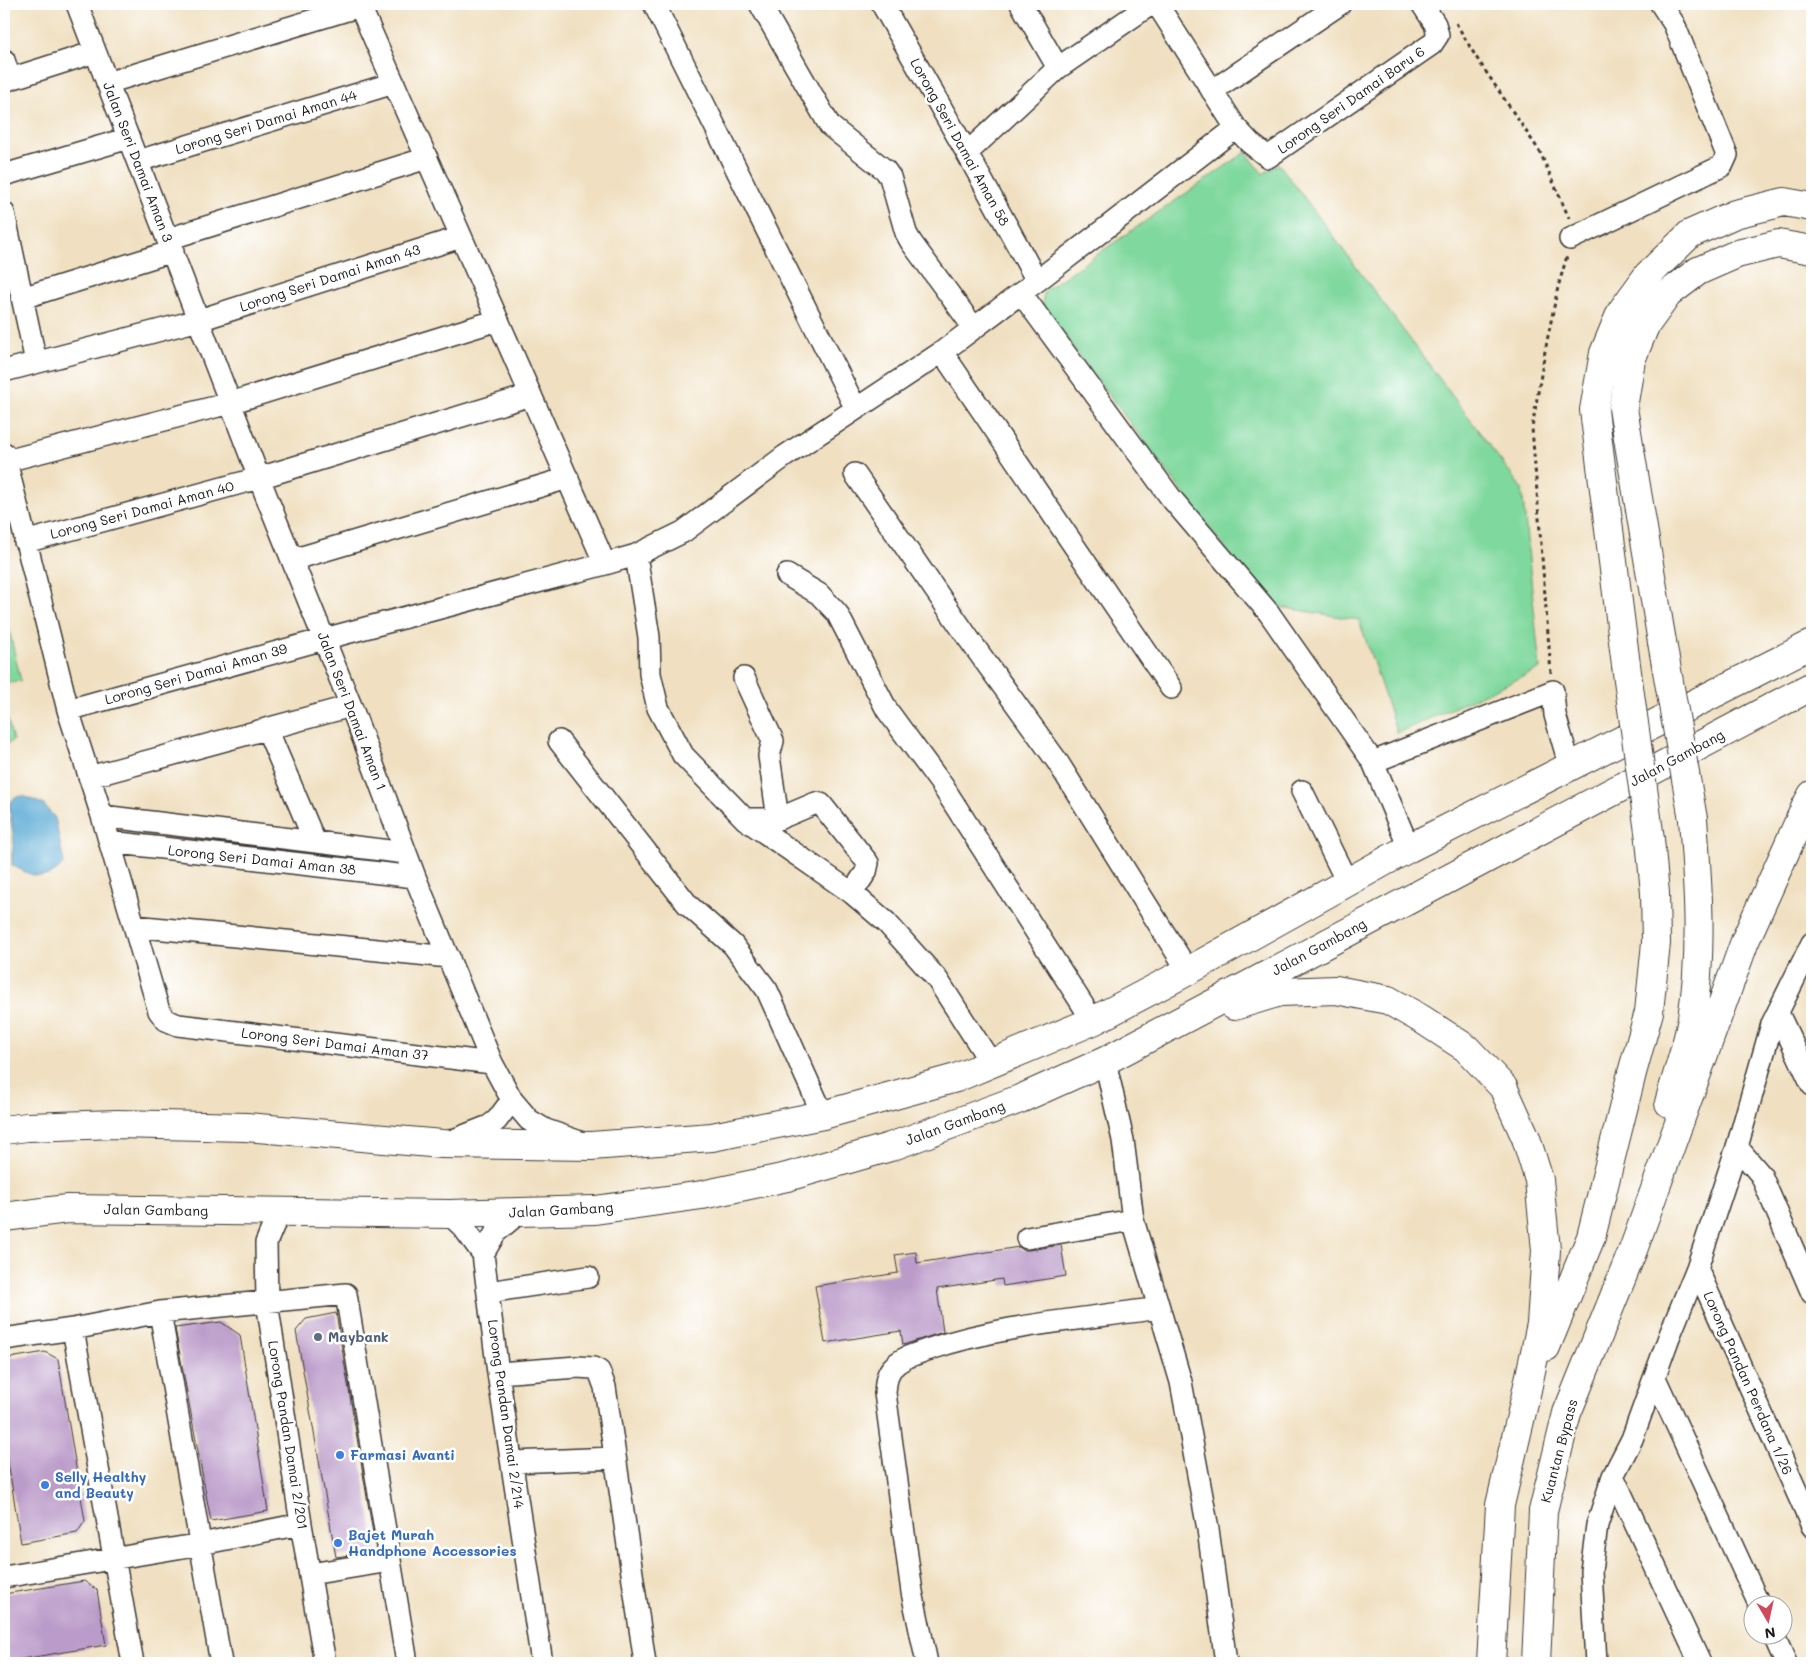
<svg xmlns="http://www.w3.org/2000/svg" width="1816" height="1667" font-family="Mali,sans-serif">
<rect width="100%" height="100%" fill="#fff"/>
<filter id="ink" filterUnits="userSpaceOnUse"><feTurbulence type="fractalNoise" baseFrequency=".02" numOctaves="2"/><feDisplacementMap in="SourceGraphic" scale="10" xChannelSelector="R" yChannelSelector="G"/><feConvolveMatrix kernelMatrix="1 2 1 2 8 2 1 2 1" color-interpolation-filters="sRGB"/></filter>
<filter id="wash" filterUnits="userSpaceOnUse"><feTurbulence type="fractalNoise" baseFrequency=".0096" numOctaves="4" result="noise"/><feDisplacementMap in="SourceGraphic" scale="20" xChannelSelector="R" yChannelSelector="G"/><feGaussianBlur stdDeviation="1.12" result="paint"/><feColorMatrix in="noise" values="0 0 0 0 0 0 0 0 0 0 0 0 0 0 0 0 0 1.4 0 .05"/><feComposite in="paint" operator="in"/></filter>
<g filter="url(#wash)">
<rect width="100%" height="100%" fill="#f0e0c1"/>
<!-- green -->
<path fill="#7fd89d" stroke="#4e7a5c" d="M1246,152L1263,174L1279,164L1522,489L1540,669L1397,733L1359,620L1268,605L1042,307L1044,291Z
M4,608L21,681L4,683Z
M4,704L13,741L4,745Z"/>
<!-- water -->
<path fill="#5cabd5" stroke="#3c6478" d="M23,796L43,804L55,818L64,863C48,884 31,876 12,865V854L14,841L9,805L15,797Z"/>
<g id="blocks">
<!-- building -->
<path fill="#bb9bc9" d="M1061,1245L1066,1276L1003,1286L1002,1279L937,1289L943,1332L903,1345L901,1331L825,1343L815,1286L898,1273L895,1255L916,1252L917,1263L1019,1247L1023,1250H1029Z
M336,1313L376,1551L336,1557L296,1331L306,1319Z
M221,1322L240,1335L268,1511L211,1521L175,1328Z
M45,1352L58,1359L85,1521L77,1533L21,1543L4,1437V1359Z
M84,1581L97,1590L106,1645L4,1662V1594Z"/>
</g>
</g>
<g filter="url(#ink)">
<use href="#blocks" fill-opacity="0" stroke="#3c3935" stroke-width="1"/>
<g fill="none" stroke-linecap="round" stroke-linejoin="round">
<defs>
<path id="minor" d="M77,4L259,478L351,706L415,877L492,1063L512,1100L529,1120L546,1130L577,1141
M359,4L605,564
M654,4L856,409
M760,4L830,126L885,170L890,177L906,233L911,242L974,328
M882,4L967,153L1037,281
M1021,4L1058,68
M1157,4L1236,128L1250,143L1268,157L1432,44L1438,35L1435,24L1422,4
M4,60L10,79
M4,81L95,52
M107,83L360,6
M1212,91L1340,4
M967,153L1058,68L1151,4
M138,161L394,83
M4,175L129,138
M4,213L36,362
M168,239L427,158
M1570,239L1722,166L1727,155L1674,24L1661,4
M1021,293L1171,498L1269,613L1373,762L1409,848
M22,298L173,251
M942,352L1171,688
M4,371L199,320L461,237
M4,453L68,710L102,816L159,1011L166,1020L178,1025L492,1063
M6,461L230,403L498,320
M855,474L971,642L1057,761L1188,971
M25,542L259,478L531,395
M636,555L649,637L650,674L658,708L683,755L745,819L852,893L886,922L937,979L991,1063
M292,560L568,478
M787,575L819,594L837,613L887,710L942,785L1093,1021
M744,678L773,741L769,756L778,819
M68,710L324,639L605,564L636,555L683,532L785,456L942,352L1037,281L1236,128
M267,729L315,842
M559,741L688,905L733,945L767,990L823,1115
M1373,762L1553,691L1555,715L1570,767
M89,777L351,706
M1302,791L1347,882
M102,816L406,853
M745,819H778L816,803L821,804L868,863L866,872L852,893
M110,842L415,877
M134,926L449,957
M1778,1013L1812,1085
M1105,1061L1123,1140L1133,1220L1181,1382L1208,1529L1226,1663
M451,1141L489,1126L497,1120L512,1100
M1737,1147L1761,1175L1812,1293
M284,1211L274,1224L266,1243L267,1302L301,1524L325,1663
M449,1214L463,1227L483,1254L498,1373L542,1663
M1027,1238L1133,1220
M483,1254L496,1232L520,1212
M1697,1268L1812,1526
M488,1292L588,1277
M160,1312L221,1663
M73,1329L133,1663
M4,1339L73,1329L160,1312L346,1294L407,1663
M498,1373L577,1367L593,1368L599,1371L605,1387L645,1663
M1655,1378L1759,1604
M513,1462L614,1458
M1613,1476L1700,1663
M310,1574L390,1561
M4,1577L201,1544L301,1524
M1773,1634L1786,1663
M927,1663L912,1592L885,1393C886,1383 886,1375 892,1368C902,1357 916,1354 930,1349C1000,1325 1084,1319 1159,1308
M1596,1663L1591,1571L1597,1525L1613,1476L1632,1439L1669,1337L1697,1268L1737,1147L1772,1024L1812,943"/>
<path id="highway" d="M1662,642L1623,408L1631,360L1645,326L1668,294L1698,271L1737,254L1778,244L1812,250
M1626,665L1594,410L1604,353L1621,312L1648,275L1690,234L1735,214L1784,202L1812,207
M1234,1006L1280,992L1336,990L1388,1000L1423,1020L1466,1048L1503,1087L1526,1138L1539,1180L1546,1250L1541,1324L1525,1399L1500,1505L1491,1663
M1669,1103C1676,1076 1688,1045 1692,1018C1703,952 1698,886 1693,819
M4,1130L27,1127L117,1124L246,1127L442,1144L591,1146L712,1137L823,1115L956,1078L1093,1021L1188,971L1409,848L1812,644
M4,1217L67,1209L449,1214L520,1212L595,1210L702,1195L787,1177L890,1147L1020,1099L1105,1061L1812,686
M1546,1347L1591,1237L1632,1073L1649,1012L1656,943L1655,893L1650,839
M1536,1663L1543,1511L1567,1413L1633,1250L1745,941L1806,806L1812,795"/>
</defs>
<!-- minor casing -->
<use href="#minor" stroke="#3c3935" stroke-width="24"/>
<!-- highway casing -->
<use href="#highway" stroke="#3c3935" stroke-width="30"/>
<!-- path -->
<path stroke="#3c3935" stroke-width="3" stroke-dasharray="4 4" stroke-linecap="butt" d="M1456,23L1476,57L1540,152L1569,218
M1551,673L1532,428L1545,351L1558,287L1567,256"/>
<!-- minor -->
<use href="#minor" stroke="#fff" stroke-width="21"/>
<!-- highway -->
<use href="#highway" stroke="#fff" stroke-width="28"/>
<defs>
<path id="highway-bridge" d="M1662,642L1693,819
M1626,665L1650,839"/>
</defs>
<!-- highway-bridge casing -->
<use href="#highway-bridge" stroke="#3c3935" stroke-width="30" stroke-linecap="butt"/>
<!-- highway-bridge -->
<use href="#highway-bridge" stroke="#fff" stroke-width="28"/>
</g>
</g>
<!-- markers -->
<circle fill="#5c6f8a" stroke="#fff" stroke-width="2" cx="318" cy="1337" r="5"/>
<g fill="#3f7fe0" stroke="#fff" stroke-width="2">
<circle cx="340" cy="1455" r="5"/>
<circle cx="45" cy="1485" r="5"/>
<circle cx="338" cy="1543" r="5"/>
</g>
<g text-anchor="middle" stroke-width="5" stroke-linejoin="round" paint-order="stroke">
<!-- street labels -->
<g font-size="14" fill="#1c1c1c" stroke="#fff">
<text transform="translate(1351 100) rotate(-35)" y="5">Lorong Seri Damai Baru 6</text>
<text transform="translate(266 122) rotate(-17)" y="5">Lorong Seri Damai Aman 44</text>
<text transform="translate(960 142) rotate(61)" y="5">Lorong Seri Damai Aman 58</text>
<text transform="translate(138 162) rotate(69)" y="5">Jalan Seri Damai Aman 3</text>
<text transform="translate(330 278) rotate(-18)" y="5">Lorong Seri Damai Aman 43</text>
<text transform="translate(142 510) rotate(-15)" y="5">Lorong Seri Damai Aman 40</text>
<text transform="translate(196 674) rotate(-16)" y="5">Lorong Seri Damai Aman 39</text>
<text transform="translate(352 711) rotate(69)" y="5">Jalan Seri Damai Aman 1</text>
<text transform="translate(1677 758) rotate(-28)" y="5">Jalan Gambang</text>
<text transform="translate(262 860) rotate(6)" y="5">Lorong Seri Damai Aman 38</text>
<text transform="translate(1319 947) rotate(-28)" y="5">Jalan Gambang</text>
<text transform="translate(335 1044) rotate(7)" y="5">Lorong Seri Damai Aman 37</text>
<text transform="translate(955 1123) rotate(-20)" y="5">Jalan Gambang</text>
<text transform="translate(156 1210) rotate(1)" y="5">Jalan Gambang</text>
<text transform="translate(561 1210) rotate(-3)" y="5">Jalan Gambang</text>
<text transform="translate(1748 1383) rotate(66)" y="5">Lorong Pandan Perdana 1/26</text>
<text transform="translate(506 1414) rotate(82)" y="5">Lorong Pandan Damai 2/214</text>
<text transform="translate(288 1435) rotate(81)" y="5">Lorong Pandan Damai 2/201</text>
<text transform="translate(1559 1451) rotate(-75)" y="5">Kuantan Bypass</text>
</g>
<!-- service labels -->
<g font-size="14" font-weight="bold" fill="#4e5e75" stroke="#fff" text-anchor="start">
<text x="328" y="1342">Maybank</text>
</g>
<!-- shop labels -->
<g font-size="14" font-weight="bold" fill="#366cbe" stroke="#fff" text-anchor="start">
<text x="350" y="1460">Farmasi Avanti</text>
<text x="55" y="1482">Selly Healthy<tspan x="55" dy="16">and Beauty</tspan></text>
<text x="348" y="1540">Bajet Murah<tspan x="348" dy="16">Handphone Accessories</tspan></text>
</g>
</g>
<!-- margin -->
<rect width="1816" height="1667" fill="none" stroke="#fff" stroke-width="20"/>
<!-- north arrow -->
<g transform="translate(1768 1620) rotate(171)"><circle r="24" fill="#ffffff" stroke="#a4a4a4"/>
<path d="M0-4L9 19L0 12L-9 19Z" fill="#d1495b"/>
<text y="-8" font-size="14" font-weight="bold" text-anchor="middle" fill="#1c1c1c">N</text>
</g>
</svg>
